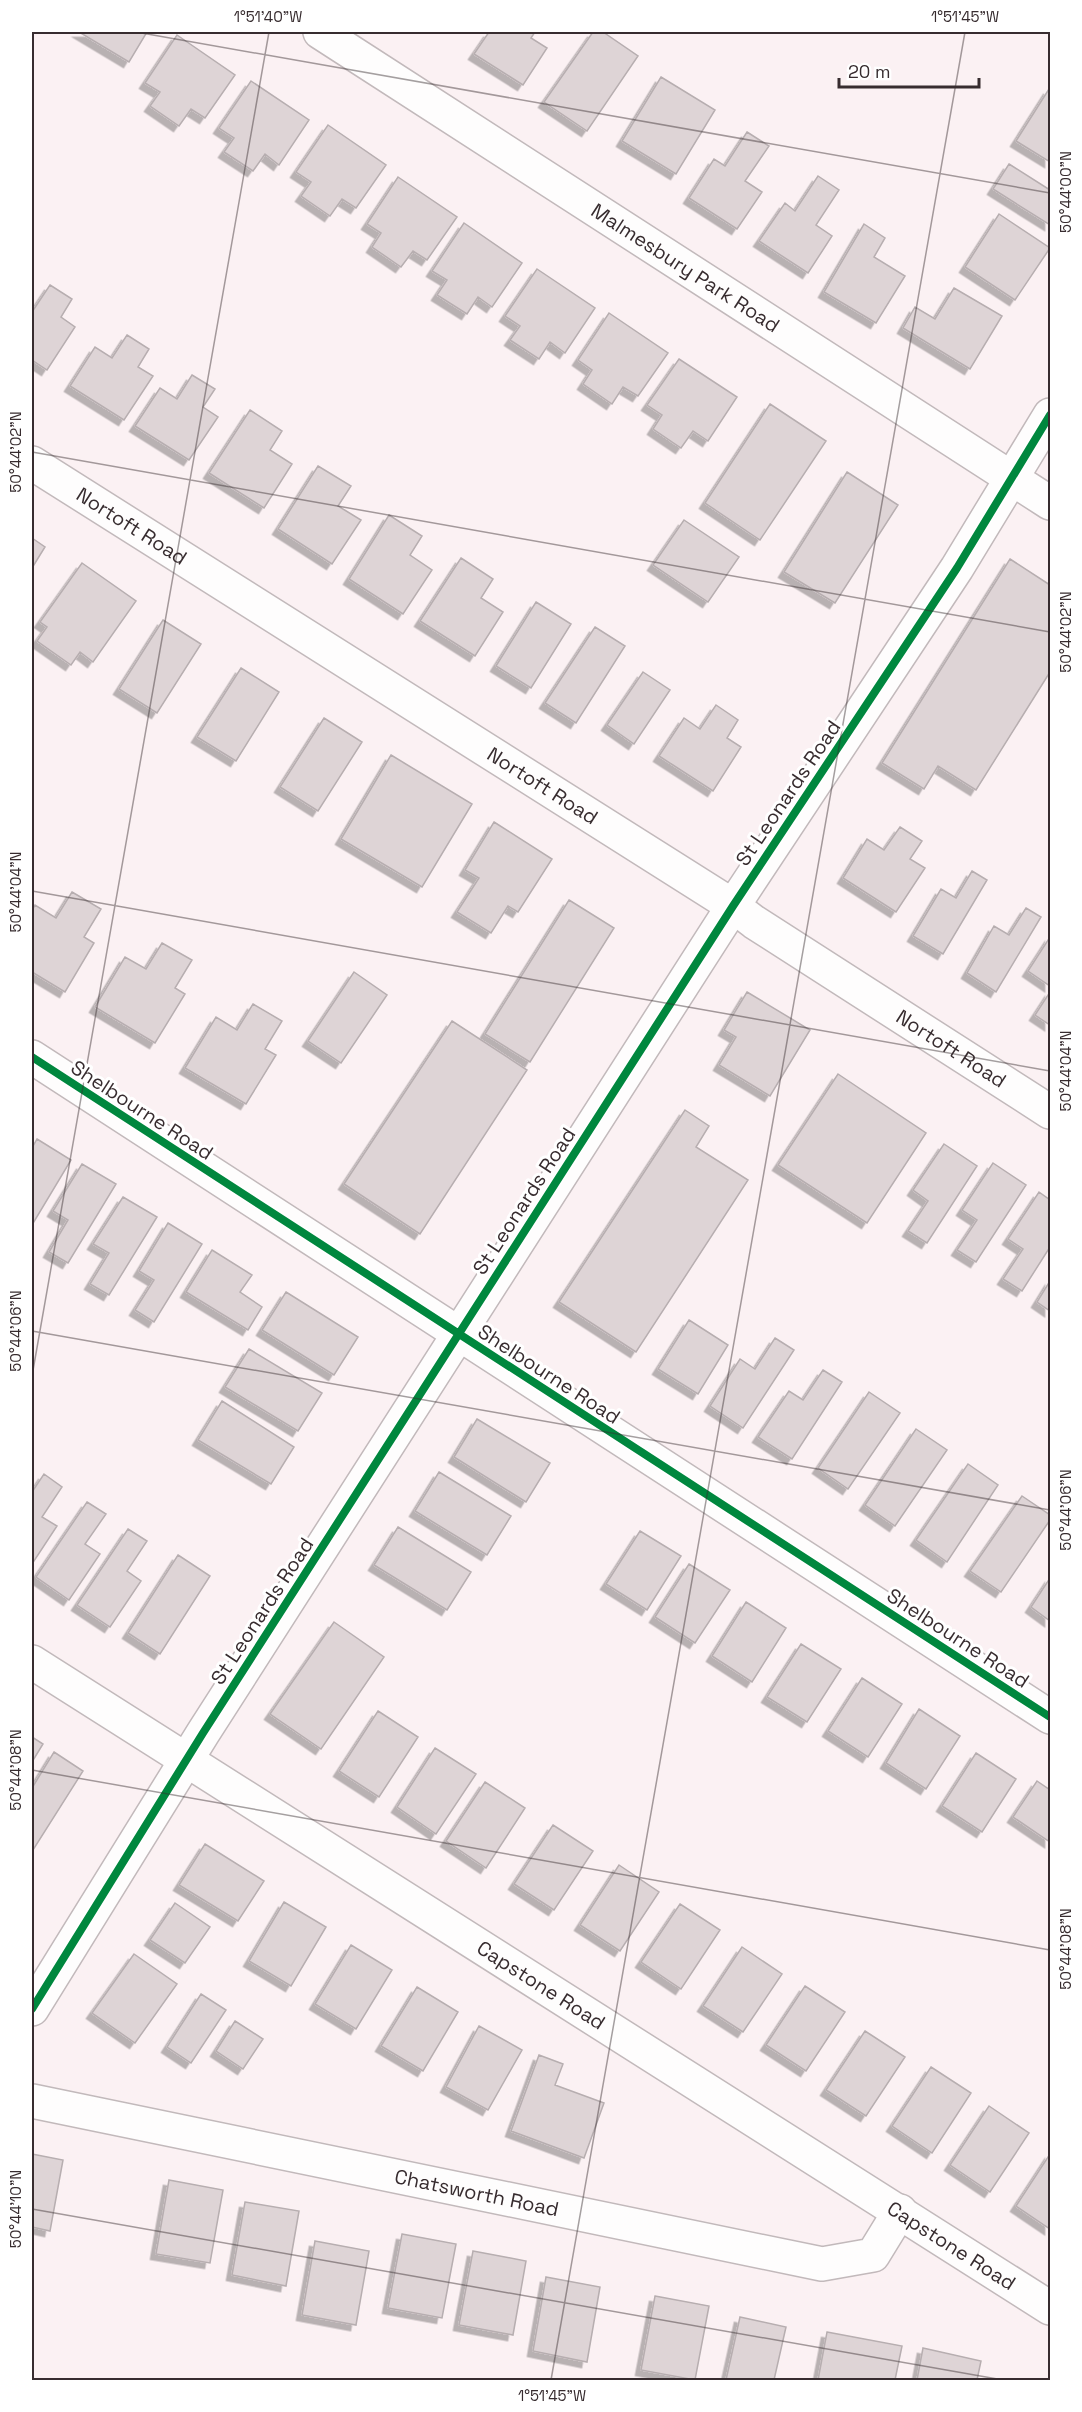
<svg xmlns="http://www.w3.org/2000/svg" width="1082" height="2412" font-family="'Space Grotesk',sans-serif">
<defs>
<filter id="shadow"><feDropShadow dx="-5.5" dy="5.5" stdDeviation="0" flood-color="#0004"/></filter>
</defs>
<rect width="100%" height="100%" fill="#fbf1f3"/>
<!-- building -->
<path fill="#ded4d6" stroke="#b7aeb0" stroke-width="1.5" filter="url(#shadow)" d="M79,32H147L129,62Z
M489,32H535L531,38L547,48L523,85L474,54Z
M593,32H603L638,56L587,131L544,102Z
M177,35L235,75L205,118L191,109L179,126L150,106L160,92L145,83Z
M661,77L715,110L676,174L622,141Z
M251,81L309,120L279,165L265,154L253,171L224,152L234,138L219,128Z
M1049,89L1050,90V162L1016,141Z
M328,125L386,165L356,208L342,199L330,216L301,196L311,182L296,172Z
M747,132L769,146L745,181L762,192L737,229L689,198L714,159L725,166Z
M1009,164L1050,190V225L993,189Z
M818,176L839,190L816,225L832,236L808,273L759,241L785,203L795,211Z
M398,177L457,217L427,260L413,251L401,267L372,247L381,233L367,224Z
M999,214L1050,248L1015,300L965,267Z
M464,223L522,263L492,307L478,297L467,314L437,295L447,280L432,271Z
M864,224L885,238L874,257L905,276L876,323L824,292Z
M537,269L595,308L565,353L550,342L539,359L510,340L520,326L505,316Z
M50,285L72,299L61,317L75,327L47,370L32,360V307L34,309Z
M954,288L1002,316L970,369L903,328L915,307L935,319Z
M609,313L668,353L638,396L623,387L612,404L583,384L592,370L578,360Z
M127,335L149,349L138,367L153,376L124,420L70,386L95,347L112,358Z
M679,359L737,397L708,441L693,431L681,448L653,429L662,415L647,405Z
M192,375L215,389L203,407L218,417L189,460L135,426L160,388L177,399Z
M770,404L826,441L760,540L705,503Z
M250,410L282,431L270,450L292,464L264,508L209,473Z
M318,466L351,486L338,506L361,520L332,564L278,529Z
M847,472L898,505L835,603L784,572Z
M389,515L422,536L410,555L432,570L403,614L349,579Z
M684,520L739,557L708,602L653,565Z
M32,538L45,547L32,568Z
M461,558L493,579L481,598L503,612L475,656L420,621Z
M1010,559L1050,585V672L976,790L938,766L924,789L882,763Z
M82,563L136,601L93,662L80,652L71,665L37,641L47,627L40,622Z
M536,602L571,624L531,688L496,666Z
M163,620L201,644L157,713L119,689Z
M595,627L625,646L576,723L545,703Z
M241,668L279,692L236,761L197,737Z
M643,672L670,690L634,744L607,725Z
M716,705L738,720L727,738L741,747L713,791L659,756L684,718L700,729Z
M324,718L362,742L318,811L280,787Z
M391,755L472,804L422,887L341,839Z
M494,822L552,859L518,912L508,906L491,933L457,912L479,878L465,870Z
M900,827L922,841L910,859L925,868L896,912L843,878L867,839L884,850Z
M972,871L987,880L943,954L913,936L941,889L956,898Z
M72,892L101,909L84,937L94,943L65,992L32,972V910L35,905L56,918Z
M569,900L614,928L530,1062L485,1034Z
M1026,908L1041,917L996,992L967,973L994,926L1009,935Z
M1050,937V986L1028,971Z
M162,943L192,960L175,988L185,994L155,1043L95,1007L125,957L146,969Z
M354,972L387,995L341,1063L308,1041Z
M747,992L810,1030L770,1096L719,1065L736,1037L724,1030Z
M1050,992V1025L1035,1015Z
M253,1004L282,1021L265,1049L276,1055L246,1104L185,1068L216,1017L237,1030Z
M452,1021L527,1070L420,1234L344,1184Z
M838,1074L926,1133L867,1223L778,1165Z
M685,1110L709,1126L696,1147L748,1180L636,1352L559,1302Z
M37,1139L71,1160L32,1225V1148Z
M944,1144L977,1166L927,1243L908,1231L928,1201L913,1190Z
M993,1163L1026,1185L976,1262L957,1250L977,1220L962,1210Z
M82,1164L116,1184L68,1263L49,1252L68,1220L53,1211Z
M1039,1192L1050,1200V1247L1022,1291L1003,1279L1023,1249L1008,1239Z
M123,1197L157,1217L109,1295L90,1284L109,1253L93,1244Z
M168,1223L202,1244L154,1322L135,1310L154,1280L139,1271Z
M212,1250L252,1275L240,1292L262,1307L248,1330L186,1292Z
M1050,1281V1311L1037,1302Z
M286,1292L358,1337L334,1375L262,1330Z
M689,1320L728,1345L698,1394L658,1369Z
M775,1338L794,1350L743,1428L710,1406L740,1359L755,1369Z
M249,1349L322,1393L298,1431L225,1387Z
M823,1370L842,1382L792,1459L758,1437L789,1391L803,1400Z
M869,1392L900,1413L848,1489L818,1468Z
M222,1401L294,1447L271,1484L198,1440Z
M477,1419L550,1463L526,1502L454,1457Z
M916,1429L947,1450L895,1526L865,1505Z
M968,1464L998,1485L947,1562L916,1540Z
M439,1472L511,1516L487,1555L415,1511Z
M44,1474L62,1487L42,1517L57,1526L32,1564V1492Z
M1022,1496L1050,1515V1520L1001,1592L970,1571Z
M87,1502L106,1514L85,1544L100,1554L69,1600L36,1577Z
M398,1527L471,1572L447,1610L374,1565Z
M128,1529L147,1541L127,1571L141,1581L110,1627L77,1605Z
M640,1531L681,1556L647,1610L606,1584Z
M178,1555L210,1576L160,1654L128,1633Z
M689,1564L730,1590L695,1643L655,1617Z
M1050,1578V1621L1031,1607Z
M746,1602L786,1628L752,1682L712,1656Z
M334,1622L384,1657L321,1749L270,1714Z
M801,1644L841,1669L807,1722L767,1697Z
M862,1678L902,1704L868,1757L828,1731Z
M919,1709L960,1736L926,1789L886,1763Z
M378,1711L418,1737L379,1797L339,1771Z
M32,1737L43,1744L32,1762Z
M435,1748L476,1774L436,1834L397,1807Z
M54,1752L83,1771L33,1850L32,1788Z
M976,1753L1016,1779L982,1832L942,1806Z
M1037,1781L1050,1790V1842L1013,1817Z
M485,1782L525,1808L486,1868L446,1841Z
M553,1825L593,1851L554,1910L514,1884Z
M205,1844L264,1881L238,1921L179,1885Z
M619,1865L659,1892L620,1951L580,1925Z
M284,1902L326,1927L291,1986L249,1961Z
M175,1903L210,1927L185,1963L150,1940Z
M680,1904L720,1930L681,1989L641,1962Z
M351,1945L392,1970L356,2029L315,2004Z
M742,1947L782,1974L743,2032L703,2006Z
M134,1954L177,1984L135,2043L92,2013Z
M805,1986L845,2012L806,2071L766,2045Z
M417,1987L458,2012L423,2071L381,2046Z
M201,1994L226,2010L191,2063L167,2047Z
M235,2021L263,2039L243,2069L216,2051Z
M479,2026L522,2050L488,2110L446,2087Z
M865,2031L905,2057L866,2116L826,2090Z
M539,2055L563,2064L555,2085L604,2103L584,2158L511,2131Z
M931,2067L971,2093L932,2153L892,2126Z
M989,2106L1029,2133L990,2192L950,2165Z
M32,2154L63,2160L50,2231L32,2227Z
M1050,2154V2229L1016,2206Z
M169,2180L223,2190L210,2263L156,2254Z
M245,2202L299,2211L286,2286L232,2275Z
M402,2234L456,2244L442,2318L388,2308Z
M315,2241L369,2251L356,2325L302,2315Z
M473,2251L526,2261L513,2335L459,2325Z
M546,2277L600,2287L587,2362L533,2351Z
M655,2296L709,2306L695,2380L641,2370Z
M740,2317L786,2327L774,2380H726Z
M827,2332L902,2346L895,2380H818Z
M923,2348L981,2361L977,2380H917Z"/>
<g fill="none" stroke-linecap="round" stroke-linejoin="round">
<defs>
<g id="minor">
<path id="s1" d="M320,32L1050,503"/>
<path id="s2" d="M32,463L733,906L754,922L1050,1112"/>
<path d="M32,1057L1050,1717"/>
<path id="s3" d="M32,1662L1050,2308"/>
<path d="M32,2009L203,1733L733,906L957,568L1050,415"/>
<path id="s4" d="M32,2101L822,2264L873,2255L900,2211"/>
</g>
</defs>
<!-- minor casing -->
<use href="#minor" stroke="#c2b9bb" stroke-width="36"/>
<!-- minor -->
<use href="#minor" stroke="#fefdfd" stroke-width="33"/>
<defs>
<path id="cycleway" d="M32,1057L1050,1717
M32,2009L203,1733L733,906L957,568L1050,415"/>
</defs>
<!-- cycleway casing -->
<use href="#cycleway" stroke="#fff" stroke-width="11"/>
<!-- cycleway -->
<use href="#cycleway" stroke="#00873e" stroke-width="8"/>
</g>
<!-- ticks -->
<path fill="none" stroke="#372c2f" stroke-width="1.5" stroke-opacity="0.45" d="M136,32L1050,193M32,452L1050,632M32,891L1050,1071M32,1331L1050,1510M32,1376L269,32M32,1770L1050,1950M32,2209L1003,2380M551,2380L965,32"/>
<g text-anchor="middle" stroke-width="6" stroke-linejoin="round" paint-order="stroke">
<!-- street labels -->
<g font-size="20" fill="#372c2f" stroke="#fff">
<text dy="7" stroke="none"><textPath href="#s1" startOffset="435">Malmesbury Park Road</textPath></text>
<text dy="7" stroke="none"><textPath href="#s2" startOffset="118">Nortoft Road</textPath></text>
<text dy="7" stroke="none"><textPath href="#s2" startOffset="604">Nortoft Road</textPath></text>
<text transform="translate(788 793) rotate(-56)" y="7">St Leonards Road</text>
<text dy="7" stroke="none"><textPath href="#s2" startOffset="1090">Nortoft Road</textPath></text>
<text transform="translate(142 1110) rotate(33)" y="7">Shelbourne Road</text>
<text transform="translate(524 1201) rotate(-57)" y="7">St Leonards Road</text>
<text transform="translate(549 1374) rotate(33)" y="7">Shelbourne Road</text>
<text transform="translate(262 1611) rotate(-57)" y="7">St Leonards Road</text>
<text transform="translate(958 1638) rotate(33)" y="7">Shelbourne Road</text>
<text dy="7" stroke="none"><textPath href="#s3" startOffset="603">Capstone Road</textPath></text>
<text dy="7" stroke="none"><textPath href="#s4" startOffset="454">Chatsworth Road</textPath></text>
<text dy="7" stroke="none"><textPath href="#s3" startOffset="1089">Capstone Road</textPath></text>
</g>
</g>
<!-- border -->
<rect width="1082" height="2412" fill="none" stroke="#ffffff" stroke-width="66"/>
<!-- scale -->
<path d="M839 78v9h140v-9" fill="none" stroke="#372c2f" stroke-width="3"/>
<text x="848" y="78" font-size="18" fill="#372c2f" stroke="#ffffff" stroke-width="4.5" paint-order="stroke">20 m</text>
<rect x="33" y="33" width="1016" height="2346" fill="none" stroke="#372c2f" stroke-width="2"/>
<g font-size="15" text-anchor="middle" fill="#372c2f">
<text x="268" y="22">1°51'40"W</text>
<text x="965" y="22">1°51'45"W</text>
<text transform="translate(1066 192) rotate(-90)" y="5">50°44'00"N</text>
<text transform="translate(16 452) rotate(-90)" y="5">50°44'02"N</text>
<text transform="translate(1066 632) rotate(-90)" y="5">50°44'02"N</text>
<text transform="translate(16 892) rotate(-90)" y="5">50°44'04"N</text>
<text transform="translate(1066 1071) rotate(-90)" y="5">50°44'04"N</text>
<text transform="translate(16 1331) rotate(-90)" y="5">50°44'06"N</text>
<text transform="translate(1066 1510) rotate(-90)" y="5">50°44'06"N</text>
<text transform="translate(16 1770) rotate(-90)" y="5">50°44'08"N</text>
<text transform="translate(1066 1949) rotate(-90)" y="5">50°44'08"N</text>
<text transform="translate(16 2209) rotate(-90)" y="5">50°44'10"N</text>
<text x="552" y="2401">1°51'45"W</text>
</g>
</svg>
